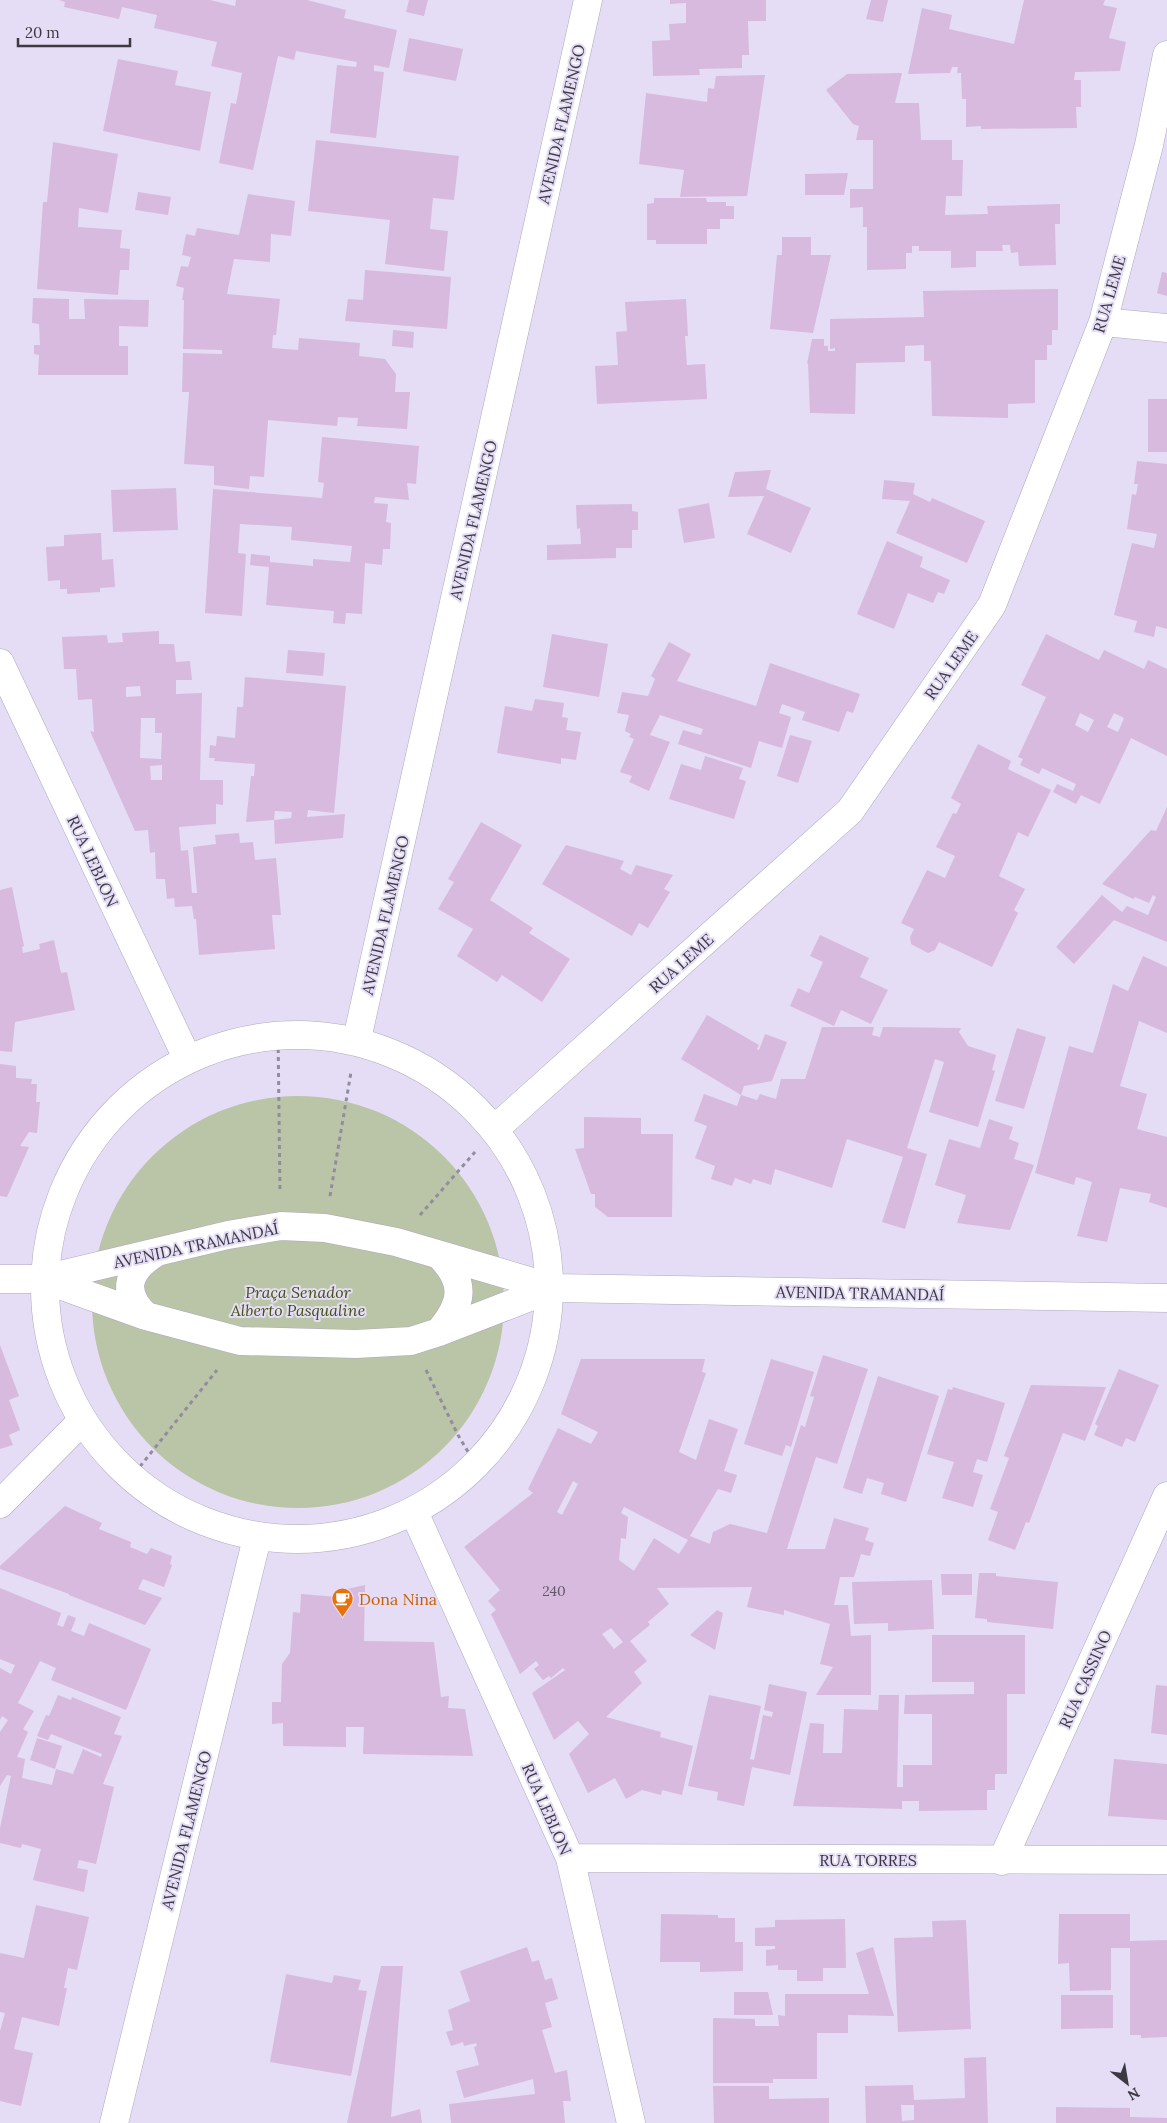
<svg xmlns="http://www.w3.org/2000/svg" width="1167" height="2123" font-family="Lora,serif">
<rect width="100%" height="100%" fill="#e4ddf5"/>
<!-- green -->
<path fill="#bac4a7" d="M92 1302a206 206 0 1 1 412 0a206 206 0 1 1-412 0Z"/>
<!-- building -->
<path fill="#d8bade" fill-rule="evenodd" d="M59,0H210L235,6L236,0H307L346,10L344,18L397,30L389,68L374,65V71L384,72L376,138L330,133L337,65L356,67L357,62L296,51L294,60L278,56L253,170L219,163L231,103L236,104L242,73L211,66L217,42L154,28L157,15L122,7L119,19L64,7L65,2Z
M409,0H428L424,16L406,12Z
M670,0H766V21H748L749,55H742V68L699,69L700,75L653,76L652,41L670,40L669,24L686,23V3L670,4Z
M871,0H888L883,22L866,19Z
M1024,0H1105L1103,5L1117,8L1109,38L1126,42L1120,71L1075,72L1074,80H1081V107H1076L1077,128L981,129V126L966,127V99H962L961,73H957L958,67H952L950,73L908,74L922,8L952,15L949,29L1014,44Z
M409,38L463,49L456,81L403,71Z
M118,59L178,71L175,85L211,92L200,151L103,131Z
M902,73L895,103H919L921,140H952V160H963L962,196H946L945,215L988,214L987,206L1060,204V224H1055L1056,265L1019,266L1018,252L1011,253L1010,245H1002L1003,251H976V267L951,268V251H919V246H912V253H906V269L867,270V227H863V207L850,208V189H873V140H856L859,126L853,124L826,90L847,74Z
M765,75L747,196L680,197L684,170L639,164L646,93L707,102L708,88L714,89L716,76Z
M316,140L459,156L454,200L433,198L430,229L448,231L444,271L385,264L390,220L308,211Z
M53,142L118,154L108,213L79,208L78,227L122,230L120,248L130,249L129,270H120L118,295L37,289L43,202H47Z
M848,173L844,195H805V174Z
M138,192L171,197L168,215L135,210Z
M248,194L295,201L291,236L271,234L270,262L234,259L227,294L280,299L276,335H273L272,348L298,350L299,338L360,343L359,356L385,359L396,374L395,392H410L407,429L357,426L358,418L338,417L337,426L268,420L264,477L250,476L249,489L214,485V466L184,464L189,392H182L183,353L222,354V350L183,349L184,300H182L184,288L176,286L181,266L188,267L191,257L182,255L186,234L195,236L197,228L239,235Z
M654,198H706L707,202H726V206H734V219H720V229H707V244H656V240H647V204L654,203Z
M782,237H811V255H831L813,333L770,329L777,255H782Z
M365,270L451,277L447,329L345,321L348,299L363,300Z
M1162,272L1167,273V296L1157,293Z
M1058,289V330H1052V345H1047V360H1035V403L1008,404V418L932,416L931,361H924V345L905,346V362L856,363L855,414L810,413L808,363L807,364L812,339H824V346H828V351H835V348L830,349V319L924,317L923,291Z
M33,298L69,299V319H85L84,299L149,300L148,327L119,326V346H128V375H38L39,355L34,354V345H40L39,324L32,323Z
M686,299L688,336H685L687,365L705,364L707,399L597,404L595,366L618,365L616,332L627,331L625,302Z
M393,330L414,332L413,348L392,346Z
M1148,399H1167V452H1148Z
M322,437L419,446L416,484L407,483L409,500L375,497L374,503L388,504L386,522L391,523L390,549H383L382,565L365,563L362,614L346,613L345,624L333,623L334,611L266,605L269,567L250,565L251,554L270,556V562L313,566V559L350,562L352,546L291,540L292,527L240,524L238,553L246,554L242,616L205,613L213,489L322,498L324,483L318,482Z
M1137,461L1167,464V629L1156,626L1154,637L1134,632L1137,621L1114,615L1132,543L1154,548L1157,534L1127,529L1132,494L1136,495L1138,484H1134Z
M771,470L766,489L811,508L791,553L747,534L764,496L728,497L735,472Z
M884,480L915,483L913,494L930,502L932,498L985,521L967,563L896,533L910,501L882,499Z
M176,488L178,530L113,532L111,490Z
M709,503L715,538L684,543L678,509Z
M632,504V511L638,512V530H632V548H616V558L547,560V545L581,544L580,528L577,529L576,505Z
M101,533L102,560L113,559L115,587L100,588V592L67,594V589H60V580L48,581L46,547L64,546V535Z
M887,541L923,557L920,567L950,580L944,594L938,592L933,603L908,593L894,629L857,614Z
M159,631V644H174L176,662L190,661L192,680H176V694L202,693L200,780H223V805L216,804V824L179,827L181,851L188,850L192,893H197L193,847L216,844L215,835L239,833L240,843L253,842L255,860L276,858L281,915H272L275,949L199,955L196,919H194L192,906L175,907L174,898L167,899L165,879H156L155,852L150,853L148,830L135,831L90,731L94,732L92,699L78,700L76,669H64L62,637L107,635L108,643L123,642L122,633ZM140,686L141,696L126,697V687ZM141,718H155V733H162L161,759L140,758ZM162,765V780H151L150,766Z
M552,634L608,644L599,697L543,687Z
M1046,634L1099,660L1104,650L1144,669L1148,660L1167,669V756L1131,738L1100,804L1081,795L1076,804L1053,792L1057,784L1073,791L1076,784L1042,768L1039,774L1020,765L1023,759L1018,757L1046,697L1021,685ZM1080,713L1094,720L1088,732L1075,725ZM1114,713L1124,718L1118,732L1107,727Z
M669,642L691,654L677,681L756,706L770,663L860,694L853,713L847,711L839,732L802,720L805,712L782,704L779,713L791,717L782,748L759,741L751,768L678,744L683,730L701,735L703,729L660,715L650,735L670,742L649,791L629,782L632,776L620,772L634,739L629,737L631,734L625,731L629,715L617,713L622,692L648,696L655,679L651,676Z
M288,650L325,653L323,676L286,673Z
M245,677L346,686L334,813L308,810L307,817L345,814L343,838L275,844L274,820L291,818L292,812L275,811L274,820L246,822L251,776H254L255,764L214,761L215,758H209L210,745L216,746L217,736L235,738L237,707H243Z
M535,699L564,703L562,717L568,718L566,730L581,732L576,760L561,758V764L497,753L505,706L532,711Z
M790,735L812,741L798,783L777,776Z
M978,744L1011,761L1008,769L1051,790L1028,837L1018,832L999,876L1025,889L1014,910L1018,913L992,967L939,942L935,950L928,953L911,944L910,937L914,929L901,923L927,870L945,878L955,856L936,847L953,813L956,814L961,804L951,798Z
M705,756L743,768L739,779L746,781L734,819L669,799L681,764L701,770Z
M1167,807V942L1114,920L1074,964L1056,947L1102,895L1122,912L1127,906L1148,915L1156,897L1153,895L1149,903L1135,897L1133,899L1102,884L1151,830L1156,831Z
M481,822L522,845L490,900L533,928L529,933L570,959L542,1002L502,975L497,982L457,956L473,929L438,909L454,882L448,879Z
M566,845L624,861L620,869L631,875L636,865L673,875L664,889L670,892L648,928L639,923L632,936L542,884Z
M12,887L24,946L22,947L23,953L40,949L39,944L54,940L61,973L67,972L75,1010L15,1022L12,1052L0,1051V890Z
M820,935L869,958L860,977L888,990L871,1024L841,1010L834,1026L790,1006L798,988L809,993L823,962L810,956Z
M1143,956L1167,967V1033L1139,1021L1120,1086L1147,1094L1137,1129L1167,1137V1208L1149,1202L1151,1194L1120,1188L1107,1242L1077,1236L1092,1182L1076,1177L1074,1185L1035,1173L1069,1046L1093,1053L1113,984L1128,991Z
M707,1015L759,1045L757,1049L759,1050L765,1034L787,1042L772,1081L744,1086L741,1095L681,1059Z
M822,1027H874L872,1035L880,1037L883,1027L961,1028L959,1032L968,1046L996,1055L992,1070L995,1071L978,1127L929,1112L944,1062L935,1059L907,1148L927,1154L905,1229L882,1222L903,1157L847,1139L832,1188L775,1169L771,1185L753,1179L751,1184L735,1178L732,1186L711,1179L715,1166L695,1158L707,1126L694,1121L704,1094L737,1106L741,1095L757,1100L760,1094L776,1099L781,1079H805Z
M1017,1028L1046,1037L1024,1109L995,1101Z
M0,1064L16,1066V1078L32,1079L31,1084H37L36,1102H40L37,1133L29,1132L20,1146L29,1147L7,1197L0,1196Z
M584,1117L641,1118V1134H673L672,1217H608L595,1207V1194H591L575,1149L584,1148Z
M989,1119L1013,1127L1009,1139L1019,1143L1014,1159L1034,1165L1010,1230L957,1223L966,1195L935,1185L949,1139L980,1148Z
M0,1345L19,1396L9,1400L20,1430L9,1435L13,1445L0,1449Z
M823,1355L868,1369L837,1464L816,1457L787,1549H825L834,1518L869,1528L865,1540L874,1543L870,1556L861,1554L854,1577H840L834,1605H848L851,1636L871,1635V1695H816L833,1667L820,1664L830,1624L784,1610V1615L747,1607L752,1587L657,1588L669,1604L648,1622L650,1625L630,1641L647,1661L634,1672L642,1683L606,1717L661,1732L660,1737L693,1746L682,1795L662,1790L661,1795L642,1790L626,1799L615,1778L588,1793L569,1754L589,1734L578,1721L554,1740L532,1693L565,1670L563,1668L551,1678L549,1676L543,1680L534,1669L539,1665L536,1661L520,1674L491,1614L496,1610L488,1601L500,1590L464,1547L533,1493L528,1489L558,1428L591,1444L598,1432L561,1414L581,1359H705L702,1372L706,1373L679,1452L696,1460L709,1419L738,1429L724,1471L737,1475L731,1493L718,1489L690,1536L710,1544L713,1532L730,1524L767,1533L801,1425L805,1427L814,1397L810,1396ZM573,1481L578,1484L562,1515L557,1512ZM624,1507L688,1540L679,1554L654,1538L634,1571L619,1560L621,1538L626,1539L628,1517L621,1513ZM611,1628L623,1642L614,1649L602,1634Z
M771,1359L814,1372L791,1447L786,1445L782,1456L744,1444Z
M1119,1369L1159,1385L1135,1442L1126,1438L1122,1447L1094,1435L1098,1426L1095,1424Z
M878,1376L939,1396L906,1502L881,1494L884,1483L867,1478L862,1494L843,1488Z
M1031,1385L1106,1387L1085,1441L1063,1433L1029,1523L1026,1522L1015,1550L988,1540L998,1512L990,1509L1009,1458L1004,1456Z
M953,1387L1005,1403L987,1462L977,1459L973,1472L983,1475L973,1507L942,1498L954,1462L927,1454L948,1389L952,1390Z
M65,1506L102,1523L99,1529L131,1542L130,1547L147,1554L151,1548L172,1556L170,1564L172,1565L164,1587L143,1579L138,1589L162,1598L145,1625L69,1595V1594L0,1569V1566Z
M979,1573H996V1576L1058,1582L1053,1629L987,1622V1619L975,1618Z
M941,1574H972V1595H942Z
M932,1580L934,1629L888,1631V1623L854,1624L852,1582Z
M365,1585L364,1641L434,1642L441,1697L449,1696L448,1708L465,1709L473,1756L363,1754L364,1727H346V1747L283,1746V1723L272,1724V1702H281L282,1664L290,1653L293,1612L300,1613L301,1594L338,1597V1591Z
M0,1588L61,1613L57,1625L63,1627L68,1615L76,1618L71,1631L84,1636L89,1623L151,1649L126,1710L51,1680L56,1668L40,1661L18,1703L34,1711L23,1729L28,1732L17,1757L25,1759L22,1778L52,1785L56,1769L73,1774L83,1749L101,1757L102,1754L51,1734L48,1740L37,1736L46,1715L49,1716L58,1695L71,1700L72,1697L121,1717L114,1734L122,1736L103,1784L114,1787L96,1864L79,1860L77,1868L88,1870L84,1892L33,1880L41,1849L22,1844L21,1848L0,1843V1828L11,1776L7,1775L0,1786V1732L8,1720L2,1716L0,1720V1668L11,1674L15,1665L0,1659Z
M717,1610L723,1613L715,1650L690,1635Z
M932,1635H1025V1694H1007V1774H995V1790H987V1810L919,1811V1801H902V1809L793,1806L810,1723L824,1724L823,1753H842L844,1709L878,1710L879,1695H899L897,1787H903V1765H932V1714H904L905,1695L974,1694V1682H932Z
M769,1684L807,1692L790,1775L752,1767L744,1806L717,1800L718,1792L688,1786L709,1695L761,1706L750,1759L754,1760L763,1715L772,1717L773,1712L764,1710Z
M1156,1685L1167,1686V1735L1151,1733Z
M37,1738L62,1746L55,1769L30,1760Z
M1114,1759L1167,1764V1820L1108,1816Z
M36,1905L89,1917L77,1970L68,1968L64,1988H67L59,2026L22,2017L14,2049L33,2053L21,2106L0,2101V2031L5,2013L0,2012V1953L24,1958Z
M661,1914L718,1915V1918H735V1942H743V1971L700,1972V1962H660Z
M1059,1914H1130V1941L1167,1940V2037L1141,2038V2035H1130V1948H1111V1990L1070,1991L1069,1963L1058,1964Z
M845,1919L846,1968H823V1981H797V1970H778V1965L766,1966V1950L775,1949V1946H755V1928L775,1927V1920Z
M966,1920L971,2029L898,2032L894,1938L933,1937L932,1921Z
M527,1947L532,1962L539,1960L545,1980L552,1978L558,1999L545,2003L552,2027L542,2030L555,2073L567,2070L571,2101H563L565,2123H451L449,2104L535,2094L533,2079L464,2098L456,2071L479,2065L474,2047L477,2046L476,2043L464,2046L463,2042L451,2046L446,2032L453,2030L448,2010L470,2001L460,1971Z
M873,1947L894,2016L848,2015V2033H817V2079H773V2083H713V2018L755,2019V2026H779L778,2015L785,2016V1994H869L856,1953Z
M381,1966H403L391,2117L420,2109L422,2123H347Z
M286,1974L332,1983L334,1975L361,1980L358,1990L367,1991L351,2076L270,2062Z
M734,1992H768L773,2015H734Z
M1061,1995H1113V2028L1061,2029Z
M986,2057L988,2123H866L865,2086L913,2085L914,2100L965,2098L964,2058ZM901,2105H914V2120L902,2121Z
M713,2086H769V2099L829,2098V2123H714Z
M1056,2107L1130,2108V2117L1167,2118V2123H1056Z"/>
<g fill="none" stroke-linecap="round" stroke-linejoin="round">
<defs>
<path id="street" d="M1103,322L1167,328
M0,663L187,1058
M45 1287a252 252 0 1 1 504 0a252 252 0 1 1-504 0Z
M357,1039L588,0
M497,1127L850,811L992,605L1103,322L1149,145L1167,55
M0,1504L81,1422
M414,1512L570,1858L631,2123
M570,1858L1167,1860
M1002,1861L1167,1496
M114,2123L257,1538"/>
<path id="secondary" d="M0,1279H43L228,1235L281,1226L325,1228L396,1242L553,1288L1167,1298
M43,1279L146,1316L240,1341L356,1344L411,1341L439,1332L553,1288
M146,1316C119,1291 129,1269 157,1252
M439,1332C463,1304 467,1282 439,1255"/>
</defs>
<!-- street casing -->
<use href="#street" stroke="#afa8bf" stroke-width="29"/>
<!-- secondary casing -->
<use href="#secondary" stroke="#afa8bf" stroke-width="29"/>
<!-- path -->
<path stroke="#928d9e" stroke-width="3" stroke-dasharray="4 4" stroke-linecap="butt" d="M278,1033L280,1193
M330,1196L351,1072
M420,1215L475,1152
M426,1370L458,1435L477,1467
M130,1479L217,1370"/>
<!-- street -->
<use href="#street" stroke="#fff" stroke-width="28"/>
<!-- secondary -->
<use href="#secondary" stroke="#fff" stroke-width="28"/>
</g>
<!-- icons -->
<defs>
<symbol id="cafe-pin" viewBox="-11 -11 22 30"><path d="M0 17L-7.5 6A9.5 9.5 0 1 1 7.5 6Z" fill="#e8710a" stroke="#e4ddf5"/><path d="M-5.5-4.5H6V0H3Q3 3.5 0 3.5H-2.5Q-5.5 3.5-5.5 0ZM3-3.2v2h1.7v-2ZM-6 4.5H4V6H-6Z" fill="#fff"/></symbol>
</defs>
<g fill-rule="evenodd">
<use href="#cafe-pin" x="330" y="1586" width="25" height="34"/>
</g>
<g text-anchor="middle" stroke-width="4" stroke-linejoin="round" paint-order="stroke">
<!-- number labels -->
<g font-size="14" fill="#63596a">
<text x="554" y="1596">240</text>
</g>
<!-- street labels -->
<g font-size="16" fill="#3c3943" stroke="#e4ddf5">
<text transform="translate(561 124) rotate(-77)" y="6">AVENIDA FLAMENGO</text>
<text transform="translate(1109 294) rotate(-74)" y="6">RUA LEME</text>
<text transform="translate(473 520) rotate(-77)" y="6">AVENIDA FLAMENGO</text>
<text transform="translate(951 665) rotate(-55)" y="6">RUA LEME</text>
<text transform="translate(93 861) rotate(65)" y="6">RUA LEBLON</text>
<text transform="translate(385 915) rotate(-77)" y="6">AVENIDA FLAMENGO</text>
<text transform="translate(681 963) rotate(-42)" y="6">RUA LEME</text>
<text transform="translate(196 1245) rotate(-12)" y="6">AVENIDA TRAMANDAÍ</text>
<text transform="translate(860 1293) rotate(1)" y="6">AVENIDA TRAMANDAÍ</text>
<text transform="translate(1085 1679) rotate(-66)" y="6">RUA CASSINO</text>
<text transform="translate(547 1809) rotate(66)" y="6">RUA LEBLON</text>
<text transform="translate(186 1830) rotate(-76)" y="6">AVENIDA FLAMENGO</text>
<text x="868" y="1866">RUA TORRES</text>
</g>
<!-- park labels -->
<g font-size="16" font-style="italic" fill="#435110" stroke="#e4ddf5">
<text x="298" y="1298">Praça Senador<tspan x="298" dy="18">Alberto Pasqualine</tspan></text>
</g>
<!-- food labels -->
<g font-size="16" fill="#c56008" stroke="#e4ddf5" text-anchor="start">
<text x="359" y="1605">Dona Nina</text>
</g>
</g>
<!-- north arrow -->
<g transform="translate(1127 2083) rotate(149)" stroke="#e4ddf5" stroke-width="4" paint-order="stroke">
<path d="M0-4L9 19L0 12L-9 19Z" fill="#3c3943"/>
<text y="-8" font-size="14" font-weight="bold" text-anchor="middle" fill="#3c3943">N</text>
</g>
<!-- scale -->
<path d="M18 38v8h112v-8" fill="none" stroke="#3c3943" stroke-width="2.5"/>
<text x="25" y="38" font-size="15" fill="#3c3943" stroke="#e4ddf5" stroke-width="4" paint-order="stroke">20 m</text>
</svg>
